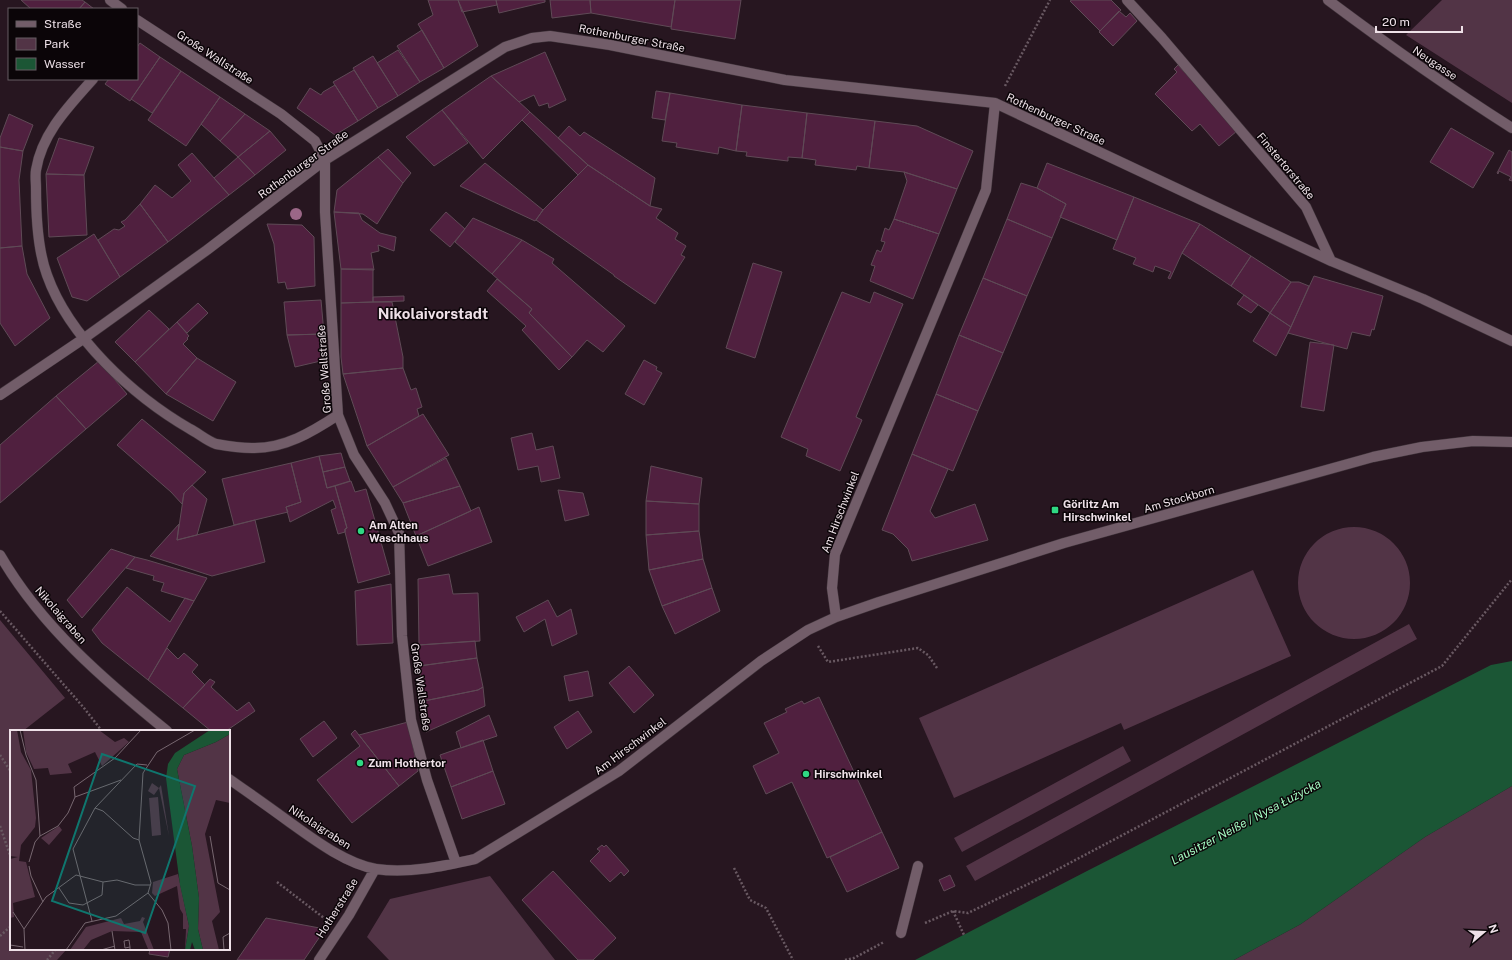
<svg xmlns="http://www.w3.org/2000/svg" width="1512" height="960" font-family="'Public Sans',sans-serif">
<rect width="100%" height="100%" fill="#271620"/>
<!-- green -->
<path fill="#523446" d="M1442,0H1512V103L1406,35Z
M1298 583a56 56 0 1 1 112 0a56 56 0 1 1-112 0Z
M1253,570L1291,656L1124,730L1121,723L954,798L919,718Z
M0,620L65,698L23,731H11V740L10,741L11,744V949H67L57,960H0Z
M1409,624L1417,639L975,881L966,866Z
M1123,746L1131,761L962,852L954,838Z
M1512,786V960H1234L1301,924L1425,837Z
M490,876L555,960H389L367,937L390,899Z"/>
<!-- water -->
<path fill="#1b5635" d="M1512,661V786L1425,837L1301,924L1234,960H915L1087,871L1491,665Z"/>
<!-- building -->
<path fill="#50203f" stroke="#5f4a56" d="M21,0H82L85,2L79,9H31Z
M428,0H458L478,46L444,68L418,24L433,15Z
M458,0H496L497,5L462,12Z
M496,0H545V2L499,13Z
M550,0H590L591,13L552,18Z
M590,0H675L671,27L591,13Z
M675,0H741L735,39L671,29Z
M1072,0H1111L1121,10L1100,31L1070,1Z
M85,2L94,9H79Z
M1119,11L1126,17L1130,13L1137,21L1113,46L1099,32Z
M422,30L444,68L420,82L397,46Z
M140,43L160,57L130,101L105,84L109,79H137V47Z
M398,50L420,82L398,96L377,63Z
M545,52L566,100L549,108L548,103L539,106L534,95L519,102L491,76Z
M373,56L398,96L378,108L353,68Z
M160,57L181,71L152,113L131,99Z
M1178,65L1237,131L1219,146L1200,124L1192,131L1155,94L1177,72L1174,69Z
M354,70L378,108L358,121L333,82Z
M181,71L220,97L186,146L148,120Z
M491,76L530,112L483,159L442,110Z
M335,85L358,121L335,135L297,108L310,88L321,95L323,92Z
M656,91L670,93L665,120L652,118Z
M670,93L742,105L736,151L719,147L718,154L676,147L677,143L662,141Z
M220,97L245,114L220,141L201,124Z
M742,105L807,113L802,158L788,157V161L746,156L747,152L736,151Z
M442,110L468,143L434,166L406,137Z
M530,112L588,165L578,175L522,120Z
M807,113L875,121L869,168L857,166L856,170L815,165L816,160L802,158Z
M9,114L33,125L23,151L0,147V138Z
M245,114L270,131L238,157L220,141Z
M875,121L917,126L973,151L957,189L904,172L869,168Z
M569,126L580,136L584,132L655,178L650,206L588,165L558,138Z
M1451,128L1494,153L1473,188L1430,162Z
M270,131L286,150L255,175L238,157Z
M59,138L94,147L84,175L46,174Z
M0,147L23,151L19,180L22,246L0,248Z
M388,149L411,173L403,183L378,157Z
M1509,150L1512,152V181L1509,180L1511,177L1499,171L1498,174L1497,173Z
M192,153L229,195L168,242L140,204L155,185L172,198L191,181L178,165Z
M238,157L255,175L229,195L214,178Z
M378,157L403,183L377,224L363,214L334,212L337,190Z
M485,163L543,210L535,221L460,186Z
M1047,163L1134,197L1117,240L1060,217L1066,204L1037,188Z
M588,165L650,206L662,209L656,218L678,233L675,239L686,246L681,255L685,257L655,304L614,276V275L536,220L543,210Z
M904,172L957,189L939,234L894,219L907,181Z
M46,174L84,175L87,235L49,237Z
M1021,183L1037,188L1066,204L1052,238L1007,219Z
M1134,197L1200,224L1182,253L1170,279L1168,278L1171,272L1155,266L1153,272L1133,264L1136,258L1113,249Z
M140,204L168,242L120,277L98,240L114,229L119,230L125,226L121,222L125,220Z
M334,212L359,213L362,220L380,233L396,237L394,251L378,245L379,251L371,253L374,270L341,269Z
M446,212L465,229L450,247L430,230Z
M473,218L522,240L492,274L455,242Z
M894,219L939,234L913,299L870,281L875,266L871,265L877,250L881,252L885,242L881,241L885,228L889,230Z
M1007,219L1052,238L1027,296L983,278Z
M267,224L302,225L314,237L315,286L287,289L285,282L278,283L274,244Z
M1200,224L1251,256L1231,286L1182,253Z
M94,234L120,277L87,301L72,297L57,258Z
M522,240L554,259L552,263L625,326L603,352L587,340L572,357L529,313L532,309L492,274Z
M22,246L27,274L50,318L15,346L0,323V248Z
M1251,256L1291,282L1270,313L1231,286Z
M753,263L782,272L755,358L726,348Z
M341,269H373V302L341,303Z
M1314,276L1383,296L1374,330L1372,329L1370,336L1352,332L1347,349L1288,333Z
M983,278L1027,296L1003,353L959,335Z
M497,279L532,309L529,313L572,357L559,370L522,330L526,326L487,291Z
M1291,282H1299L1309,286L1291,327L1270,313Z
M842,292L870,303L874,292L903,304L856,417L862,420L840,471L806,456L808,449L781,437Z
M1244,295L1258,305L1251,313L1237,304Z
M404,296V301L373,302V297Z
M321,300L324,334L287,335L284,302Z
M373,302H392L403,357V368L343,374L341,357V303Z
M198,303L208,313L187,333L177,322Z
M149,310L169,329L135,362L115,342Z
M1270,313L1291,327L1276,356L1253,341Z
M177,322L189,336L187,338L188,339L183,344L197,358L166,394L135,362Z
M324,334L325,360L295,367L287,335Z
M959,335L1003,353L978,411L936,394Z
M1310,342L1334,345L1324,411L1301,407Z
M197,358L236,382L213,421L166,394Z
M644,360L657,367L656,370L662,373L644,405L625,394Z
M99,361L127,394L86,429L56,396Z
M403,368L411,390L416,388L422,407L417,409L419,416L367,446L343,374Z
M936,394L978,411L953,471L912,454Z
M56,396L86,429L0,503V445Z
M423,414L449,455L393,487L367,446Z
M142,419L206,472L184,493L182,504L171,492L117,445Z
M532,433L536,450L553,446L560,478L541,482L538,466L518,470L511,438Z
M341,453L345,467L323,472L319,456Z
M912,454L948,469L930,511L935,518L975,504L988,540L912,561L908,549L893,534L882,530Z
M319,456L327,488L335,486L347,528L345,529V532L338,534L331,510L336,508L333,500L290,522L286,507L301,502L291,463Z
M446,458L460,486L403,503L393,487Z
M291,463L301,502L286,507L288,512L234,525L222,479Z
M651,466L702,478L699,504L646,501Z
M345,467L350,481L327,488L323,472Z
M351,481L355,492L366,489L390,574L358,583L345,532V529L347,528L335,486Z
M192,485L207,499L197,535L177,540L184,493Z
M460,486L471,511L416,536L403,503Z
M558,490L583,493L589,515L565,521Z
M646,501L699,504V531L646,535Z
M479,507L492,542L428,566L416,536Z
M255,520L265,562L212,576L150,556L179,524L177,540Z
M699,531L703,559L649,570L646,535Z
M111,549L135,557L82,618L67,600Z
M135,557L147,560L207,578L194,601L161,591L164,583L153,580L154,576L126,568Z
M703,559L712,588L662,606L649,570Z
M449,574L453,594L478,593L480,641L419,645L418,579Z
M391,584L393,643L357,645L355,591Z
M127,587L170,622L185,598L194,601L148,680L102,643L92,630Z
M712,588L720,611L675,634L662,606Z
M548,600L557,617L571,609L577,634L552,646L545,619L524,632L516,617Z
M475,641L477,658L419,666L418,645Z
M167,648L178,659L184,653L198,665L192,672L205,685L183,708L148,680Z
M477,658L483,687L478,690L424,701L419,666Z
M629,666L654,695L634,713L609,683Z
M588,671L593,696L569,701L564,676Z
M210,679L215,682L211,687L237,711L249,702L255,711L226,731H211L183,708Z
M483,687L485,706L426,732L424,701L478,690Z
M819,697L882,832L827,858L792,782L766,794L753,766L779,753L764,723L787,712L785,709L802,701L804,704Z
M578,711L592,732L567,749L554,727Z
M489,715L497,736L461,748L456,732Z
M324,721L337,738L313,757L300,739Z
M408,722L418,771L399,786L359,735Z
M355,730L399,786L352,823L317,780L360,746L351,734Z
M483,740L493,771L451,787L440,755Z
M493,771L505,804L462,819L451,787Z
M882,832L899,868L847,892L830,857Z
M602,845L604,847L606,845L629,871L624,876L621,872L610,882L590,861L600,851L597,849Z
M553,871L616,938L593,960H578L522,900Z
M950,875L955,886L944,891L939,880Z
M266,918L325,929L304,960H237Z
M150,949H170L168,957L149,954Z"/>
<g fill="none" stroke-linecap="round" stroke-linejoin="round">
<defs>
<path id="minor" d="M110,0L122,9
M1127,0L1162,38L1306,207L1331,261
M1328,0C1388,45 1449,88 1512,128
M137,20L281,114L315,141L325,160V212L338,415L354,455L385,503L399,533L402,636L411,720L427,780L456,863
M93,79C69,106 42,133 36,170C35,176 36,182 36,188C36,213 38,251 47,275C69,337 133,396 190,429C198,433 207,441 216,444C227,446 241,448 252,448C284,449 312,432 338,415
M0,395L83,339L207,250L325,160L505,47L532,38L550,36L610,45L785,80L995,103L1331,261L1423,299L1512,341
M0,555C41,626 104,680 167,731
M836,617L832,588L835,554L986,190L995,103
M229,779C249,793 269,807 288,821C313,839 346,864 376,869C408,874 444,866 475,859L619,771L761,661L808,630L836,617L879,602L1064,543L1373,457L1422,447L1473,441L1512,442
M901,933L918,866
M319,960L349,915L375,869"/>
</defs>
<!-- minor casing -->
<use href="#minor" stroke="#40343b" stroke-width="11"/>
<!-- path -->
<path stroke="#695962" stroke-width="2.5" stroke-dasharray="2 2" stroke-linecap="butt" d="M1005,86L1050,0
M0,611L84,708L102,731
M818,646L828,662L918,648L928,655L937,668
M0,755L11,772
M0,826L11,858
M734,868L750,900L766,908L793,960
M277,882L324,918
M953,911L964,935
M925,923L953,911L968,913L1047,875L1442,666L1512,579
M0,936L11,926
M47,960L56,949
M845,960L854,958L884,942"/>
<!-- minor -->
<use href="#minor" stroke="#725d69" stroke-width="10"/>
</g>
<!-- trees -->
<circle fill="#9b6787" cx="296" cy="214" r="6"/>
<!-- markers -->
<g fill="#2fd883" stroke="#0b0508" stroke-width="1.5">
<rect x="1051" y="506" width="8" height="8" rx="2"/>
<circle cx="361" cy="531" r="4"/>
<circle cx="360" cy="763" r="4"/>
<circle cx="806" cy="774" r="4"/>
</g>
<g text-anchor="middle" stroke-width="3" stroke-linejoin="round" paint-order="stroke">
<!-- street labels -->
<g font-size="11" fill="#eee1e8" stroke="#0b0508">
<text transform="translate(632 38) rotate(11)" y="4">Rothenburger Straße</text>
<text transform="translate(215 57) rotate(33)" y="4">Große Wallstraße</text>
<text transform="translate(1435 63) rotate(34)" y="4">Neugasse</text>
<text transform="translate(1056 119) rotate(25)" y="4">Rothenburger Straße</text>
<text transform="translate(303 164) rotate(-36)" y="4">Rothenburger Straße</text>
<text transform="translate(1286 166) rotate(50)" y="4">Finstertorstraße</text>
<text transform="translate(324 369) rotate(-94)" y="4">Große Wallstraße</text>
<text transform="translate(1179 499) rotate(-16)" y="4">Am Stockborn</text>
<text transform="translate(840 512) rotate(-69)" y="4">Am Hirschwinkel</text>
<text transform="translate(61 615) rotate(49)" y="4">Nikolaigraben</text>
<text transform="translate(421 687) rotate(82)" y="4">Große Wallstraße</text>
<text transform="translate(630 746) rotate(-37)" y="4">Am Hirschwinkel</text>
<text transform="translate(320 827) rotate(33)" y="4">Nikolaigraben</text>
<text transform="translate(337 908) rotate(-58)" y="4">Hotherstraße</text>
</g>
<!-- poi labels -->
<g font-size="11" font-weight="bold" fill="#eee1e8" stroke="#0b0508" text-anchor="start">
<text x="1063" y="508">Görlitz Am<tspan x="1063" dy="13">Hirschwinkel</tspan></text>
<text x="369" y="529">Am Alten<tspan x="369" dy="13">Waschhaus</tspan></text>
<text x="368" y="767">Zum Hothertor</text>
<text x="814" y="778">Hirschwinkel</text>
</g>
<!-- water labels -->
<g font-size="12" font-style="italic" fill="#a3f9c1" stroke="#0b0508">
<text transform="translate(1246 822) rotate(-28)" y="4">Lausitzer Neiße / Nysa Łużycka</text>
</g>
<!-- district labels -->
<g font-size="15" font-weight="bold" fill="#eee1e8" stroke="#0b0508">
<text x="433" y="319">Nikolaivorstadt</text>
</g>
</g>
<!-- overview -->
<g transform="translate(10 730)">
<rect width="220" height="220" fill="#271620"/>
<path d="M0,0H7L11,22L21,40L26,88L25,97L11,115L9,131L16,132L25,167L3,173L4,187L0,188V129L8,127L0,126ZM13,0H89L105,12L114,8L119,12L92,36L85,22L58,34L62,43L40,45L38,38L24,39L16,22ZM220,4V73L206,70L195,104L210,182L202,191L209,220H193L188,199L189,168L182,116L167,39L174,25L206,12ZM142,53L149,58L151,55L159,106L149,58L144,65L138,61ZM148,67L151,105L142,106L139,68ZM49,96L52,100L39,115L31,108ZM168,144L179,196L175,220L176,199H173V184L170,179L167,156L145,166L142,163L143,152ZM132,187L135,188L133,192L144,220L138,219L131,202L102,201L81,210L73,220H60L76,197L111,188L114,194L130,191Z" fill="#523446"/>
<path d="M200,0H220V4L206,12L174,25L167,39L182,116L189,168L188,199L193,220H185L182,212L180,220H175L179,196L170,155L156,48L158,34L165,23Z" fill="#1b5635"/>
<path fill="none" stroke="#776770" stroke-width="1" d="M10,0L16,25L26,50L30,106M65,67L111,50M85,78L93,81L123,108L129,110M200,106L208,153L220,160M19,132L25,112L30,106L48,96L58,83L65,67L64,57L105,28L131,0M19,136L21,146L33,172M49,158L59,173L73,175L92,165L93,152M138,163L152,180L158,193L161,220M3,182L14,199L15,220M82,191L63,119L85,78L127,34L137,35M14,199L36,167L66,145L93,152L107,150L125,155H140M102,201L105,220M0,215L13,217M120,217L115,218L114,211L119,210L120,217V220M56,220L75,193L106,186L138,163L141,153L129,110L133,43L147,22L185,0M91,220L105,216M214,220L213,207L220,203"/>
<path fill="#0f766e" fill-opacity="0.15" stroke="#0f766e" stroke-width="2" d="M92,24L185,56L135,203L42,171Z"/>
<rect width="220" height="220" fill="none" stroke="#eee1e8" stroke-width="2"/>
</g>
<!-- legend -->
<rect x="8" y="8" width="130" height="72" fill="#0b0508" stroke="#665d62"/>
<rect x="16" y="21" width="20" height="6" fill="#725d69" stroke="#665d62"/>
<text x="44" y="28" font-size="12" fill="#eee1e8">Straße</text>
<rect x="16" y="38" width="20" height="12" fill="#523446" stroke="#665d62"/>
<text x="44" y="48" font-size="12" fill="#eee1e8">Park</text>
<rect x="16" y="58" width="20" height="12" fill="#1b5635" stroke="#665d62"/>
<text x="44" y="68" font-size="12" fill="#eee1e8">Wasser</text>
<!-- north arrow -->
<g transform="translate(1484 932) rotate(71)" stroke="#0b0508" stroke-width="3" paint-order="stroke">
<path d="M0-3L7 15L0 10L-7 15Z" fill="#eee1e8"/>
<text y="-6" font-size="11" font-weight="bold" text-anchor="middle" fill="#eee1e8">N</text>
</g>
<!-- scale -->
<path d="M1376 26v6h86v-6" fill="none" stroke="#eee1e8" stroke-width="2"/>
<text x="1382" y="26" font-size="12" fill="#eee1e8" stroke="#0b0508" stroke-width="3" paint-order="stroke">20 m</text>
</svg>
